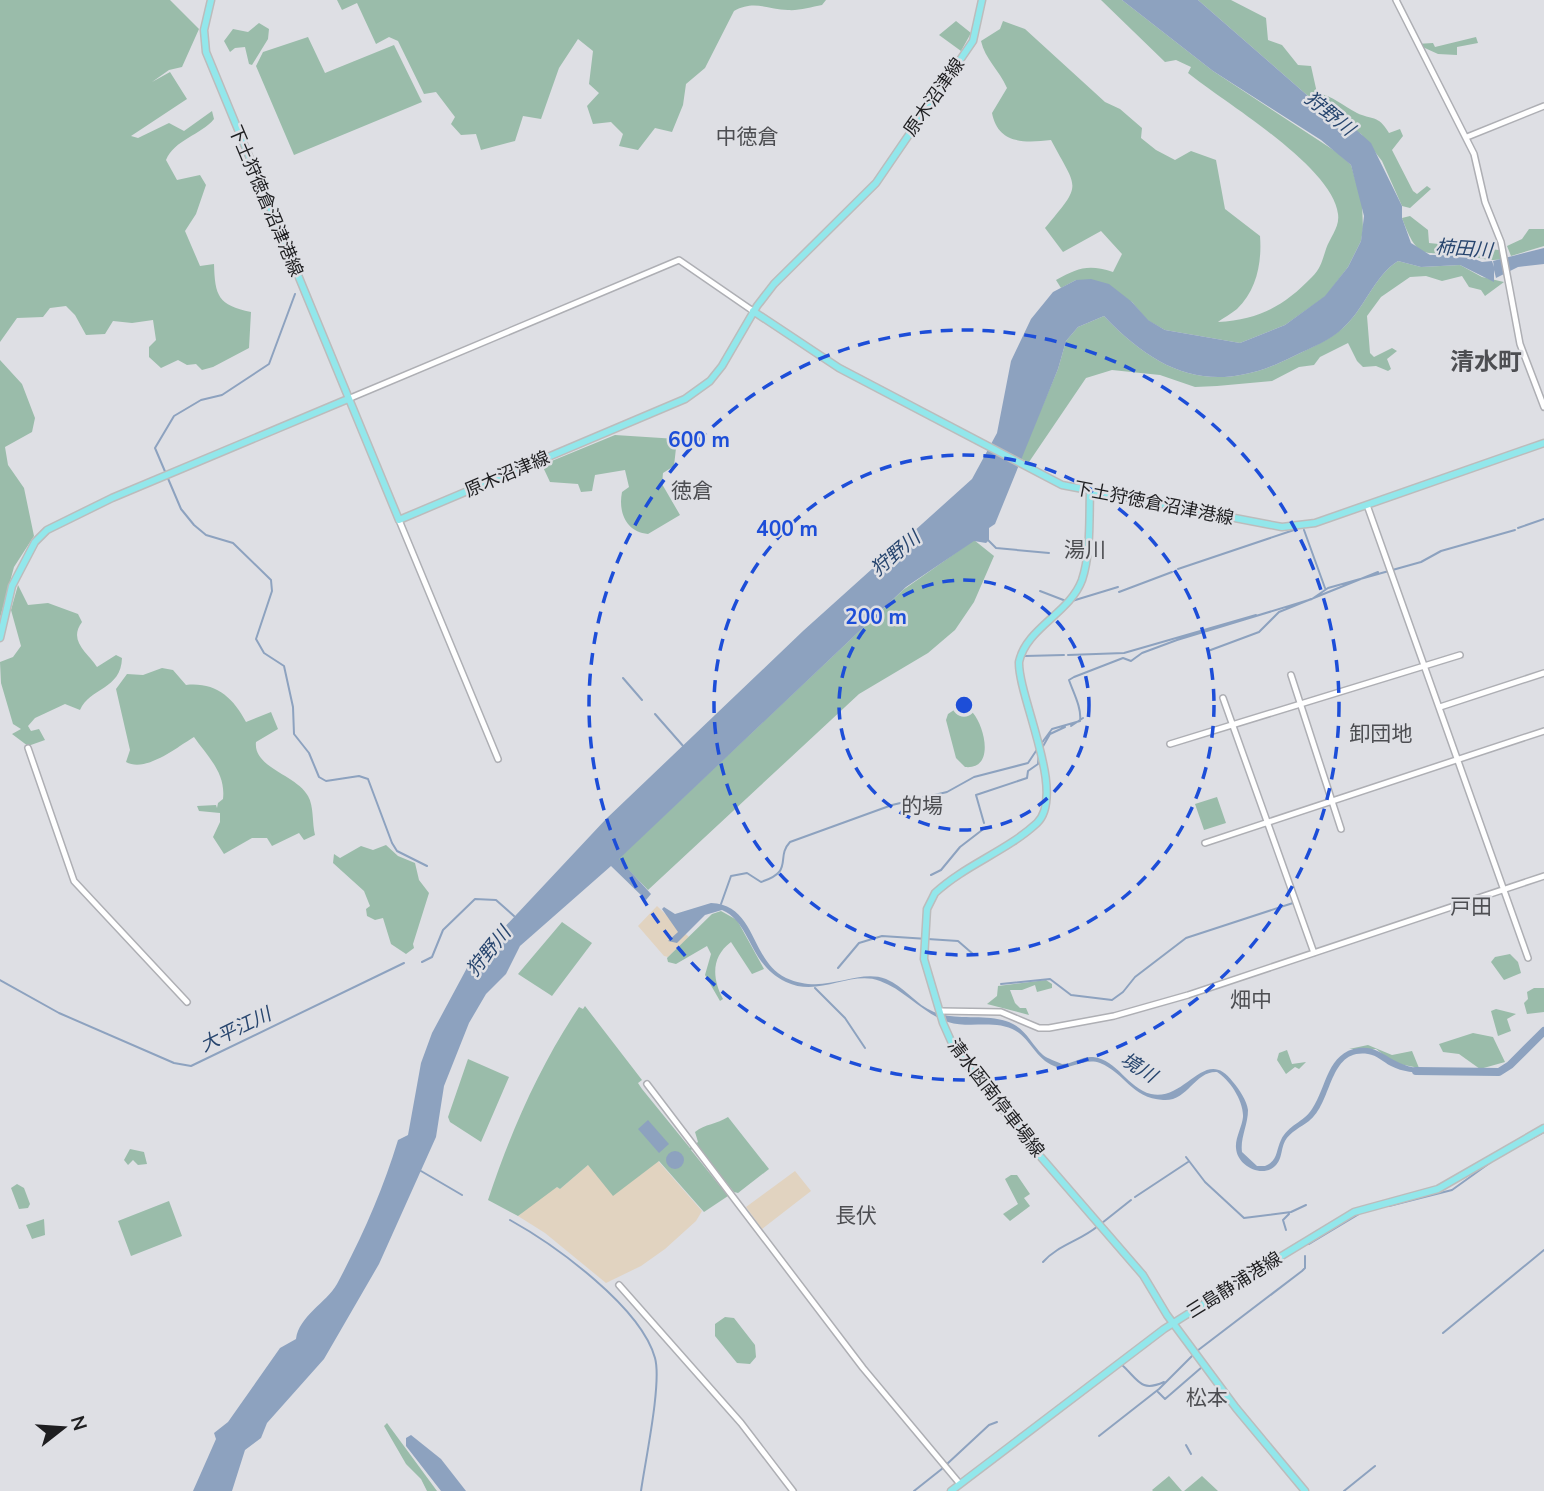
<svg xmlns="http://www.w3.org/2000/svg" width="1544" height="1491" viewBox="0 0 1544 1491" font-family="'Nunito Sans','Noto Sans JP',sans-serif">
<style>
.industrial{fill:#e1d3c0}
.green{fill:#9abcaa}
.water{fill:#8da2bf}
.lines{fill:none;stroke-linecap:round;stroke-linejoin:round}
.stream{stroke:#8da2bf;stroke-width:2}
.river{stroke:#8da2bf;stroke-width:8}
.minor-casing{stroke:#aeafb4;stroke-width:8}
.major-casing{stroke:#bcbcbc;stroke-width:9}
.minor{stroke:#fff;stroke-width:5}
.major{stroke:#92e7eb;stroke-width:6}
.ring{fill:none;stroke:#1d4ed8;stroke-width:3.5;stroke-dasharray:12 9}
.labels{text-anchor:middle;stroke-width:5;stroke-linejoin:round;paint-order:stroke}
.street-label{font-size:18px;fill:#1e1e20;stroke:#dedfe4}
.water-label{font-size:19px;font-style:italic;fill:#27456e;stroke:#dedfe4}
.quarter-label{font-size:21px;fill:#4d4e52;stroke:#dedfe4}
.district-label{font-size:24px;font-weight:bold;fill:#4d4e52;stroke:#dedfe4}
.centre{fill:#1d4ed8;stroke:#dedfe4;stroke-width:3.5}
.ring-label{font-size:21px;text-anchor:middle;font-weight:bold;fill:#1d4ed8;stroke:#dedfe4;stroke-width:5;stroke-linejoin:round;paint-order:stroke}
</style>
<rect width="100%" height="100%" fill="#dedfe4"/>
<path class="industrial" d="M657,906L689,937L668,957L664,956L638,926Z
M630,1129L702,1211L696,1221L665,1249L641,1266L606,1283L545,1233L518,1216L548,1191L557,1187L560,1189Z
M795,1171L811,1191L762,1229L746,1207Z"/>
<path class="green" d="M0,0H170L199,29L182,67L169,70L152,82L170,72L187,99L131,136L138,138L169,123L184,131L212,111L214,119C201,135 174,140 166,160L177,180L200,175L206,185L196,214L185,231L200,266L214,264C215,296 218,305 251,312L249,348L213,367L202,370L196,364L187,365L178,360L161,368L149,357V347L156,340L153,320L132,323L113,321L105,334L86,335L75,315L66,306L50,308L43,317L17,318L0,342Z
M337,0H826L822,5C811,7 798,11 788,10C766,9 754,0 734,11L705,68L686,84L683,105L672,132L655,128L638,150L619,146L623,134L611,122L593,124L587,106L599,93L589,84L593,51L578,39L559,68L541,119L523,116L515,141L481,150L476,134L461,135L451,124L455,117L436,92L424,94L398,41L389,37L376,44L357,3L342,10Z
M1101,0H1122L1213,71L1338,153L1351,165L1362,202L1363,229L1361,241L1348,267L1326,296L1285,325L1240,343L1165,330L1147,320L1132,302L1076,280L1061,288L1056,280C1078,268 1088,264 1113,272L1122,254L1101,231L1063,252L1045,228C1083,182 1078,191 1051,140C1024,143 998,144 992,113L1007,88C999,70 985,59 981,41L1000,29L1003,21L1025,29L1105,102L1120,109L1142,128L1141,138L1156,150L1175,160L1191,151L1216,160L1225,209L1260,236C1262,262 1257,290 1237,309C1231,314 1223,318 1218,322C1259,319 1283,307 1312,277C1321,268 1322,261 1326,249C1330,237 1340,227 1338,214C1332,166 1225,103 1188,73L1191,67L1176,60L1165,62Z
M1198,0H1231L1266,18L1268,40L1282,45L1298,65L1311,66L1317,93C1333,96 1342,105 1357,113C1371,120 1378,114 1389,133L1400,129L1403,136L1392,150L1413,191L1417,194L1427,186L1431,189L1410,208L1402,206L1382,161L1361,134L1316,103Z
M956,21L971,33L961,51L939,35Z
M259,23L269,29L268,39L252,65L249,64L245,47L235,48L230,52L224,41L233,29L248,32Z
M308,37L325,73L394,45L422,102L294,155L256,66L263,52Z
M1476,37L1478,43L1457,47V55L1438,54L1416,44L1433,43L1435,47Z
M1410,216L1428,230L1429,243L1499,250L1502,259C1487,262 1479,257 1464,255C1424,250 1419,264 1402,218Z
M1529,229H1544V246L1511,256L1507,246L1522,239Z
M1398,261L1421,267L1460,265L1482,277L1504,282L1485,296L1481,290L1469,287L1462,276L1442,281L1426,276L1410,277L1381,297L1367,316L1370,353L1374,357L1392,348L1397,351L1387,359L1391,369L1388,371L1376,366L1363,367L1357,361L1348,343L1320,357L1314,365L1299,367L1272,381L1217,386L1195,387L1160,375L1112,370L1086,378L1029,462L1020,459L1058,369L1066,341L1078,327L1104,316C1162,377 1216,396 1294,356C1312,347 1330,340 1344,327C1365,308 1374,276 1398,261Z
M0,360L22,384L35,418L32,432L5,447L8,465L24,488L34,536L14,567L0,618Z
M615,435L677,439L674,466L663,473L662,484L680,515L648,534C626,532 618,512 622,492L629,487L625,470L595,475L592,491L581,492L578,484L550,482L542,465Z
M974,540L994,556L974,602L955,630L928,653L859,694L648,890L618,859L903,590Z
M18,585L28,605L48,603L78,614L82,622C68,641 87,652 97,667L116,655L122,658C121,690 90,687 80,710L65,704L35,718L28,726L31,731L39,729L45,740L28,746L12,734L21,729L13,724L1,683L0,662L13,657L21,646L11,610Z
M162,668L173,670L186,685C215,682 233,697 246,722L271,712L278,729L256,742C253,768 297,775 308,796C314,806 312,823 315,835L304,840L299,833L272,846L267,838H252L224,854L213,837L220,822V813L199,811L197,806L216,805L217,808L218,803L223,799C226,773 208,757 194,737C177,747 146,773 126,762L130,750L116,689L127,674L143,675Z
M957,708C963,708 969,707 973,713C985,727 995,770 965,767L956,758L946,720L948,714Z
M1217,797L1226,823L1204,830L1195,804Z
M386,845L398,856L415,863L419,880L429,893L413,944L414,948L406,954L391,944L383,918L375,920L367,916L366,909L370,906L364,891L333,863L334,854L340,858L361,846L373,850Z
M721,911L737,920L764,969L752,974L731,942C711,957 712,978 723,999L720,1001L705,975L711,954L707,946L676,964L668,962L667,958L712,914Z
M562,922L592,943L552,996L518,974Z
M1510,954L1518,962L1521,973L1504,980L1491,962L1495,957Z
M1046,980L1052,984V988L1037,992L1035,985L1022,990H1010L1015,1003L1020,1008H1026L1029,1015L987,1004L997,996L998,986Z
M1534,988H1544V1012L1527,1014L1524,1003L1528,999L1527,992Z
M585,1006L642,1080L638,1083L642,1089L690,1148L698,1142L695,1132C705,1124 717,1124 728,1117L769,1169L738,1193L734,1192L696,1145L691,1150L728,1196L704,1212L659,1161L613,1196L588,1165L560,1189L557,1187L518,1216L488,1200C511,1131 539,1067 579,1007L583,1009Z
M1496,1009L1516,1014L1507,1019L1511,1031L1498,1036L1491,1011Z
M1473,1033L1493,1037L1505,1062L1480,1069L1459,1054L1443,1052L1439,1044Z
M1368,1045L1392,1055L1412,1051L1419,1068L1394,1063L1376,1049H1349Z
M1287,1050L1292,1064L1306,1062L1299,1069L1295,1067L1286,1074L1277,1060L1279,1053Z
M468,1059L509,1077L481,1142L450,1122L448,1117Z
M130,1149L144,1152L147,1164L138,1165L133,1160L128,1165L124,1160Z
M1011,1175H1017L1030,1194L1024,1198L1030,1206L1010,1221L1003,1214L1018,1204L1005,1179Z
M17,1184L24,1188L30,1204L28,1208L19,1209L11,1188Z
M169,1201L182,1236L131,1256L118,1221Z
M44,1219L45,1235L32,1239L26,1225Z
M725,1317L734,1318L755,1345L756,1357L750,1364L737,1363L715,1336V1324Z
M387,1423L437,1491H427L421,1479L406,1464L384,1426Z
M1169,1476L1182,1491H1153L1152,1490Z
M1202,1476L1218,1491H1184Z"/>
<path class="water" d="M1122,0H1198L1316,103L1352,126L1371,143L1402,206V218L1411,243L1430,255H1465L1482,262L1492,261L1494,267L1493,261L1544,248V264L1518,267L1496,278L1494,270V282L1460,265L1421,267L1398,261C1374,276 1365,308 1344,327C1330,341 1312,347 1294,356C1216,396 1162,377 1104,316L1078,327L1066,341L1058,369L995,524L989,528V540L986,543L974,541L906,587L619,859L651,894L646,900L611,866L520,946L506,974L486,994L469,1023L444,1086L436,1137L379,1264L324,1359L267,1423L261,1438L245,1450L232,1491H193L216,1439L214,1433L228,1422L280,1348L296,1339C299,1316 326,1303 337,1284C362,1237 383,1190 398,1140L408,1135L421,1063L432,1033L468,966L606,819L803,631L972,479L997,433L1011,361L1031,319L1053,292L1076,280L1091,279L1109,284L1132,302L1148,320L1165,330L1240,343L1285,325L1325,296L1348,267L1361,241L1364,216L1351,165L1321,140L1213,71Z
M711,903C757,905 750,961 786,978C826,996 856,968 886,979C904,986 916,1005 934,1012C959,1022 990,1012 1013,1024C1027,1031 1032,1045 1043,1055C1048,1059 1056,1061 1062,1064C1073,1064 1082,1056 1093,1057C1118,1060 1127,1088 1151,1094C1186,1102 1205,1044 1233,1082C1239,1089 1247,1101 1248,1110C1248,1125 1240,1138 1242,1152L1257,1166H1265C1278,1161 1276,1150 1281,1140C1288,1125 1304,1122 1312,1109C1327,1087 1327,1052 1359,1048C1384,1045 1392,1069 1425,1068L1428,1073C1415,1073 1403,1072 1391,1066C1383,1062 1377,1055 1368,1054C1328,1048 1333,1103 1309,1121C1301,1127 1290,1132 1285,1141C1280,1151 1283,1162 1271,1169C1257,1176 1237,1164 1236,1148C1235,1138 1242,1127 1243,1117C1244,1101 1229,1079 1217,1072C1194,1071 1188,1102 1163,1100C1131,1098 1125,1073 1100,1063C1083,1057 1070,1072 1054,1066C1036,1059 1031,1040 1016,1031C995,1019 970,1029 948,1022C922,1013 905,990 880,981C850,970 819,998 786,982C748,964 752,923 722,910L705,915L677,943L668,941L678,932L662,909L664,907L675,914Z
M648,1120L669,1144L659,1153L638,1129Z
M666 1160a9 9 0 1 1 18 0a9 9 0 1 1-18 0Z
M411,1435L441,1459L466,1491H441L406,1446V1438Z"/>
<g class="lines">
<path class="stream" d="M295,294L269,364L222,395L201,400L174,416L155,448L181,509L194,525L206,535L233,543L271,580L272,591L256,639L264,653L284,666L293,707L294,734L309,753L319,777L326,781L359,776L368,779L392,843L397,851L427,866
M1518,528L1544,519
M1304,530L1325,588
M988,540L996,548L1049,553
M1178,569L1294,530
M1040,591L1066,601
M1119,592L1172,572
M1072,601L1118,587
M1208,651L1259,632L1279,612L1378,572
M1068,655L1124,653L1256,615
M1025,656L1064,655
M623,678L642,700
M655,714L684,747
M1071,726L1083,718
M1041,744L1052,729L1080,721C1082,708 1073,692 1069,680L1074,677L1123,658L1131,661L1142,653L1177,640L1312,599L1328,588L1421,562L1441,551L1515,530
M1042,748L1050,734L1065,727
M984,823L976,795L1027,778L1028,771L1038,764L1039,752
M931,875L941,870L960,847L986,827
M721,904L731,876L747,873L761,882C795,871 775,858 790,842L892,805L947,792L974,777L1028,763L1038,748
M422,962L432,957L443,930L475,899L496,900L514,916
M838,968L859,943L882,936L958,941L973,954
M0,980L59,1013L174,1063L191,1066L404,963
M1001,984L1050,979L1071,995L1112,1000L1123,992L1135,977L1186,938L1293,903
M815,988L845,1018L865,1048
M1529,1140L1544,1132
M1186,1157L1205,1182L1244,1218L1291,1212L1306,1205
M421,1171L462,1195
M1135,1197L1188,1162
M1389,1206L1452,1190L1491,1162
M510,1220C555,1245 641,1307 655,1358C662,1383 645,1462 641,1491
M1102,1223L1131,1200
M1286,1230L1283,1220L1289,1214
M1309,1244L1359,1214
M1043,1262C1058,1245 1080,1241 1098,1226
M1443,1333L1544,1250
M1197,1351L1302,1271L1305,1268V1256
M1121,1364C1138,1379 1140,1393 1164,1382
M1158,1392L1165,1399L1202,1367
M1099,1436L1159,1389L1193,1355
M1186,1445L1191,1454
M947,1464L989,1425L997,1422
M914,1491L943,1468
M1344,1491L1375,1466"/>
<path class="river" d="M1416,1071L1499,1072L1510,1065L1544,1031"/>
<g class="minor-casing">
<path id="minor" d="M1396,0L1474,154L1485,202L1501,242L1520,344L1544,407
M1467,137L1544,106
M348,399L679,260L753,311
M1367,505L1528,958
M399,520L498,759
M1291,675L1341,829
M1223,698L1314,953
M1440,707L1544,673
M1170,744L1460,655
M28,748L74,881L187,1002
M1205,843L1544,731
M940,1011L1001,1012L1039,1028H1049L1114,1016L1188,995L1544,876
M647,1084L863,1368L960,1484
M619,1285L741,1423L793,1491"/>
</g>
<g class="major-casing">
<path id="major" d="M211,0L204,30L206,52L399,520L685,399L710,381L722,366L757,306L774,284L876,183L973,41L982,0
M753,311L839,368L1062,485L1282,527L1315,523L1544,443
M1090,491C1089,519 1091,553 1082,580C1070,613 1026,628 1019,662C1018,697 1067,794 1037,823C1007,851 965,865 935,893L927,909L924,959L943,1023L955,1050L1040,1156L1143,1275L1167,1315L1236,1408L1305,1491
M0,638L12,586L35,542L47,530L112,498L348,399
M951,1491L1164,1329L1232,1286L1354,1212L1438,1189L1544,1128"/>
</g>
<use href="#minor" class="minor"/>
<use href="#major" class="major"/>
</g>
<g class="ring">
<circle cx="964" cy="705" r="125"/>
<circle cx="964" cy="705" r="250"/>
<circle cx="964" cy="705" r="375"/>
</g>
<g class="labels">
<g class="street-label">
<text transform="translate(934 97) rotate(-55)" y="6">原木沼津線</text>
<text transform="translate(266 201) rotate(67)" y="6">下土狩徳倉沼津港線</text>
<text transform="translate(507 474) rotate(-23)" y="6">原木沼津線</text>
<text transform="translate(1154 503) rotate(11)" y="6">下土狩徳倉沼津港線</text>
<text transform="translate(996 1098) rotate(52)" y="6">清水函南停車場線</text>
<text transform="translate(1234 1285) rotate(-32)" y="6">三島静浦港線</text>
</g>
<g class="water-label">
<text transform="translate(1330 113) rotate(39)" y="7">狩野川</text>
<text transform="translate(1464 248) rotate(4)" y="7">柿田川</text>
<text transform="translate(895 553) rotate(-40)" y="7">狩野川</text>
<text transform="translate(488 951) rotate(-51)" y="7">狩野川</text>
<text transform="translate(235 1029) rotate(-26)" y="7">大平江川</text>
<text transform="translate(1139 1067) rotate(32)" y="7">境川</text>
</g>
<g class="quarter-label">
<text x="747" y="144">中徳倉</text>
<text x="692" y="498">徳倉</text>
<text x="1085" y="557">湯川</text>
<text x="1381" y="741">卸団地</text>
<text x="922" y="813">的場</text>
<text x="1471" y="914">戸田</text>
<text x="1251" y="1007">畑中</text>
<text x="856" y="1223">長伏</text>
<text x="1207" y="1405">松本</text>
</g>
<g class="district-label">
<text x="1486" y="370">清水町</text>
</g>
</g>
<circle cx="964" cy="705" r="10" class="centre"/>
<g class="ring-label">
<text x="699" y="447">600 m</text>
<text x="787" y="536">400 m</text>
<text x="876" y="624">200 m</text>
</g>
<g transform="translate(63 1428) rotate(73)" stroke="#dedfe4" stroke-width="5" paint-order="stroke">
<path d="M0-5L12 26L0 18L-12 26Z" fill="#1e1e20"/>
<text y="-10" font-size="19" font-weight="bold" text-anchor="middle" fill="#1e1e20">N</text>
</g>
</svg>
